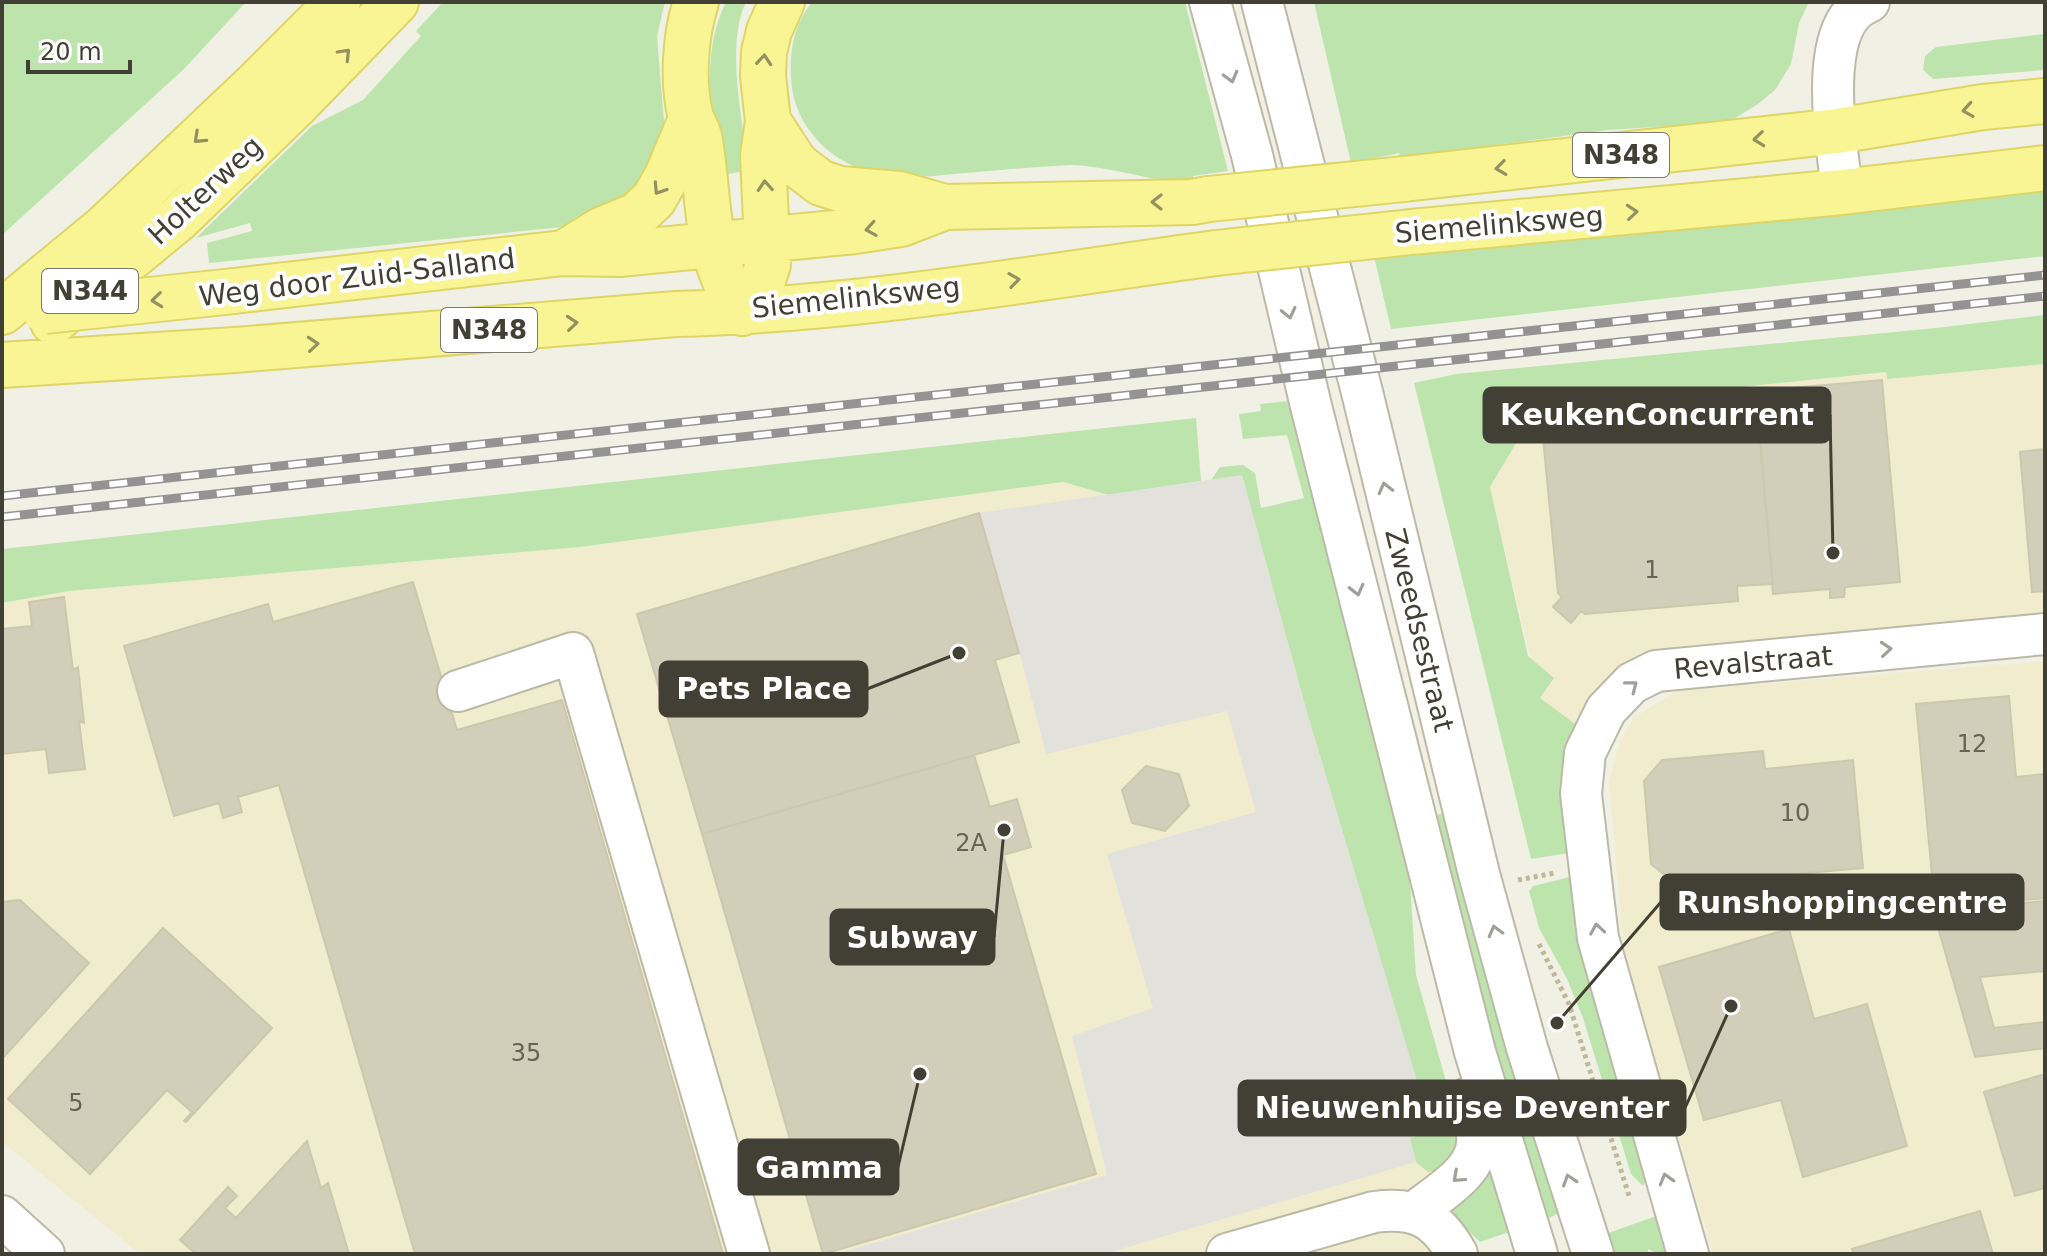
<svg xmlns="http://www.w3.org/2000/svg" width="2047" height="1256" viewBox="0 0 2047 1256" font-family="'DejaVu Sans',sans-serif">
<style>
.commercial{fill:#f2eccf}
.green{fill:#bee4ae}
.parking{fill:#e2e1dc}
.building{fill:#d2ceba;stroke:#ccc8ad;stroke-width:2}
.lines{fill:none;stroke-linecap:round;stroke-linejoin:round}
.minor-casing{stroke:#bcbaa7;stroke-width:44}
.major-casing{stroke:#ddd666;stroke-width:48}
.path{stroke:#bdb999;stroke-width:5;stroke-dasharray:4 4;stroke-linecap:butt}
.minor{stroke:#fff;stroke-width:40}
.major{stroke:#f9f595;stroke-width:44}
.rail-casing{stroke:#939393;stroke-width:9}
.rail{stroke:#fff;stroke-width:6;stroke-dasharray:18;stroke-linecap:butt}
.major-bridge-casing{stroke:#ddd666;stroke-width:48;stroke-linecap:butt}
.major-bridge{stroke:#f9f595;stroke-width:44}
.oneway{stroke:#949160}
.oneway2{stroke:#a0a09a}
.labels{text-anchor:middle;stroke-width:8;stroke-linejoin:round;paint-order:stroke}
.number-label{font-size:24px;fill:#666456}
.shield{fill:#fff;stroke:#7b7971;stroke-width:2}
.shield-label{font-size:26px;font-weight:bold;fill:#424034}
.street-label{font-size:28px;fill:#424034;stroke:#fff}
.leader{fill:none;stroke:#424034;stroke-width:3}
.callout-dot{fill:#424034;stroke:#fff;stroke-width:3}
.callout{fill:#424034;stroke:#424034;stroke-width:3}
.callout-label{font-size:30px;text-anchor:middle;font-weight:bold;fill:#fff}
</style>
<rect width="100%" height="100%" fill="#f1f0e4"/>
<path class="commercial" d="M2045,364V620L1666,657L1582,729L1540,698L1490,487L1537,408L1886,372L1887,378Z
M1242,475L1440,1170L1451,1254H140L2,1142V603L69,591L580,547L1063,482L1109,495Z
M2045,661V1254H1713L1624,951L1609,782L1620,741L1633,718L1677,691Z"/>
<path class="green" d="M2,2H246L184,69L2,235Z
M443,2H665L657,36L664,121L661,145L646,185L580,223L563,227L209,263L207,243L252,231L250,223L196,238L312,126L363,100L421,36L416,31Z
M726,2H746C725,45 743,123 749,170L719,176C713,119 699,55 726,2Z
M812,2H1185L1228,171L1193,176V183L1177,184C1148,178 1098,165 1070,165C1031,167 993,171 954,174C933,176 909,179 888,176C841,170 799,136 792,88C788,57 792,27 812,2Z
M1314,2H1809L1799,23L1791,64L1775,90L1758,104L1729,122L1609,130L1397,158L1400,153L1351,163Z
M2045,34V70L1933,79L1923,70L1925,56L1936,47Z
M2045,187V256L1391,329L1374,256Z
M2045,315V364L1887,379L1886,372L1537,408L1490,487L1528,656L1554,678L1540,698L1582,729L1575,852L1531,859L1414,383L1456,374L1936,328Z
M1288,401L1410,882L1416,975L1462,1138L1461,1158L1440,1170L1428,1172L1416,1162L1409,1138L1431,1130L1306,709L1242,476L1211,480L1220,467L1243,465L1255,473L1261,508L1304,498L1287,435L1243,439L1239,414L1261,411L1260,404Z
M1196,418L1201,481L1109,495L1063,482L580,547L69,591L2,603V549Z
M1447,812L1497,999L1559,1213L1541,1222L1429,817Z
M1570,877L1577,882L1649,1175L1643,1186L1631,1174L1583,1018L1567,979L1539,928L1529,891L1533,886Z
M1489,1162L1509,1232L1480,1242L1454,1217L1452,1207Z
M1659,1215L1672,1254H1658L1648,1249V1254H1606L1600,1236Z"/>
<path class="parking" d="M1242,475L1306,709L1432,1131L1410,1138L1416,1162L1104,1254H836L1107,1175L1072,1036L1153,1008L1107,854L1256,812L1227,711L1046,754L1011,619L979,513Z"/>
<path class="building" d="M1882,380L1900,582L1845,587L1844,597L1830,598V589L1773,594L1756,391Z
M1756,393L1773,584L1737,586L1738,601L1585,614L1581,611L1571,623L1553,607L1562,597L1558,593L1543,438L1550,430L1545,427L1556,415L1560,418L1567,410Z
M2045,449V591L2032,592L2020,452Z
M979,513L1019,653L995,660L1019,742L702,834L637,614Z
M413,582L457,730L562,700L723,1254H415L279,785L238,797L242,812L223,818L219,803L174,816L124,646L268,604L273,622Z
M64,597L73,670L78,667L84,723L79,721L85,769L49,773L46,749L2,754V629L32,626L29,602Z
M2009,696L2016,777L2045,774V898L1935,908L1916,704Z
M1763,751L1765,769L1853,760L1863,868L1715,881L1714,877L1672,881L1651,864L1644,781L1662,760Z
M974,755L990,807L1017,799L1031,847L1003,855L1096,1174L823,1254L702,834Z
M1146,766L1179,774L1189,806L1165,831L1132,823L1122,790Z
M20,900L89,963L2,1059V902Z
M2045,901V971L1980,977L1994,1028L2045,1022V1048L1975,1057L1933,910Z
M163,928L272,1028L186,1122L184,1121L192,1112L167,1090L90,1174L8,1099Z
M1789,929L1814,1019L1867,1004L1907,1146L1803,1177L1781,1100L1704,1120L1659,967Z
M2045,1074V1188L2015,1196L1984,1092Z
M307,1141L321,1188L328,1183L349,1254H196L180,1240L228,1187L237,1196L225,1208L236,1218Z
M1980,1211L1993,1254H1854L1852,1249Z"/>
<g class="lines">
<g class="minor-casing">
<path id="minor" d="M1210,2L1252,155L1311,406L1475,1052L1537,1254
M1262,2L1363,396L1479,874L1527,1048L1593,1254
M1842,192C1838,147 1813,23 1869,2
M458,691L573,653L749,1254
M1415,1212C1438,1193 1481,1171 1477,1136C1476,1123 1470,1111 1468,1098
M2,1216L44,1254
M1227,1254L1374,1212C1415,1207 1436,1216 1457,1254
M1688,1254L1598,938L1581,794L1585,753L1606,710L1632,683L1656,671L2045,634"/>
</g>
<g class="major-casing">
<path id="major" d="M696,2C685,36 682,83 691,118C694,126 699,132 700,141C711,208 703,252 742,313
M768,121L796,164L821,183L840,189L899,194L945,207
M1404,179L1837,131L1983,107L2045,101
M1411,232L1842,192L2045,168
M569,250L601,230L637,215L654,199L667,176L691,119
M234,291L563,253L619,254L855,231L901,224L945,207L1192,202L1209,199
M2,312L104,228L255,85L338,2
M742,313L760,290L768,264L763,156L768,121L763,76L764,52L769,31L782,2
M53,322L178,219L295,106L396,2
M2,365L235,350L676,314C855,310 1039,277 1216,253"/>
</g>
<path class="path" d="M1518,880L1555,873
M1539,944L1569,1004L1630,1199"/>
<use href="#minor" class="minor"/>
<use href="#major" class="major"/>
<g class="rail-casing">
<path id="rail" d="M2,496L2045,275
M2,517L2045,296"/>
</g>
<use href="#rail" class="rail"/>
<g class="major-bridge-casing">
<path id="major-bridge" d="M1209,199L1404,179
M1216,253L1411,232
M45,311L234,291"/>
</g>
<use href="#major-bridge" class="major-bridge"/>
</g>
<defs><path id="oneway-chevron" d="M-2-3.5L2.5 0L-2 3.5" fill="none" stroke-width="1.6" stroke-linecap="round" stroke-linejoin="round" transform="scale(2)"/></defs>
<g class="oneway">
<use href="#oneway-chevron" transform="translate(345 54) rotate(-46)"/>
<use href="#oneway-chevron" transform="translate(764 60) rotate(-85)"/>
<use href="#oneway-chevron" transform="translate(1968 110) rotate(171)"/>
<use href="#oneway-chevron" transform="translate(199 138) rotate(137)"/>
<use href="#oneway-chevron" transform="translate(1759 139) rotate(174)"/>
<use href="#oneway-chevron" transform="translate(1501 168) rotate(173)"/>
<use href="#oneway-chevron" transform="translate(765 186) rotate(-94)"/>
<use href="#oneway-chevron" transform="translate(659 189) rotate(123)"/>
<use href="#oneway-chevron" transform="translate(1157 202) rotate(180)"/>
<use href="#oneway-chevron" transform="translate(1632 212) rotate(-5)"/>
<use href="#oneway-chevron" transform="translate(871 229) rotate(171)"/>
<use href="#oneway-chevron" transform="translate(1014 280) rotate(-8)"/>
<use href="#oneway-chevron" transform="translate(157 300) rotate(174)"/>
<use href="#oneway-chevron" transform="translate(572 323) rotate(-5)"/>
<use href="#oneway-chevron" transform="translate(313 344) rotate(-5)"/>
</g>
<g class="oneway2">
<use href="#oneway-chevron" transform="translate(1231 77) rotate(75)"/>
<use href="#oneway-chevron" transform="translate(1289 313) rotate(77)"/>
<use href="#oneway-chevron" transform="translate(1385 488) rotate(-104)"/>
<use href="#oneway-chevron" transform="translate(1357 590) rotate(76)"/>
<use href="#oneway-chevron" transform="translate(1886 649) rotate(-5)"/>
<use href="#oneway-chevron" transform="translate(1632 686) rotate(-38)"/>
<use href="#oneway-chevron" transform="translate(1597 929) rotate(-99)"/>
<use href="#oneway-chevron" transform="translate(1495 931) rotate(-105)"/>
<use href="#oneway-chevron" transform="translate(1458 1177) rotate(138)"/>
<use href="#oneway-chevron" transform="translate(1666 1179) rotate(-106)"/>
<use href="#oneway-chevron" transform="translate(1569 1180) rotate(-108)"/>
</g>
<g class="labels">
<g class="number-label">
<text x="1652" y="578">1</text>
<text x="1972" y="752">12</text>
<text x="1795" y="821">10</text>
<text x="971" y="851">2A</text>
<text x="526" y="1061">35</text>
<text x="76" y="1111">5</text>
</g>
<g class="shield">
<rect x="1573" y="133" width="96" height="44" rx="6"/>
<rect x="42" y="269" width="96" height="44" rx="6"/>
<rect x="441" y="308" width="96" height="44" rx="6"/>
</g>
<g class="shield-label">
<text x="1621" y="164">N348</text>
<text x="90" y="300">N344</text>
<text x="489" y="339">N348</text>
</g>
<g class="street-label">
<text transform="translate(205 190) rotate(-43)" y="10">Holterweg</text>
<text transform="translate(1499 224) rotate(-5)" y="10">Siemelinksweg</text>
<text transform="translate(357 277) rotate(-7)" y="10">Weg door Zuid-Salland</text>
<text transform="translate(856 297) rotate(-6)" y="10">Siemelinksweg</text>
<text transform="translate(1420 630) rotate(76)" y="10">Zweedsestraat</text>
<text transform="translate(1753 662) rotate(-5)" y="10">Revalstraat</text>
</g>
</g>
<path class="leader" d="M1833 553L1830 415M959 653L867 689M1557 1023L1661 902M1004 830L994 937M1731 1006L1685 1108M920 1074L898 1167"/>
<g class="callout-dot">
<circle cx="1833" cy="553" r="8"/>
<circle cx="959" cy="653" r="8"/>
<circle cx="1557" cy="1023" r="8"/>
<circle cx="1004" cy="830" r="8"/>
<circle cx="1731" cy="1006" r="8"/>
<circle cx="920" cy="1074" r="8"/>
</g>
<g class="callout">
<rect x="1484" y="388" width="346" height="54" rx="8"/>
<rect x="660" y="662" width="207" height="54" rx="8"/>
<rect x="1661" y="875" width="362" height="54" rx="8"/>
<rect x="831" y="910" width="163" height="54" rx="8"/>
<rect x="1239" y="1081" width="446" height="54" rx="8"/>
<rect x="739" y="1140" width="159" height="54" rx="8"/>
</g>
<g class="callout-label">
<text x="1657" y="425">KeukenConcurrent</text>
<text x="764" y="699">Pets Place</text>
<text x="1842" y="913">Runshoppingcentre</text>
<text x="912" y="948">Subway</text>
<text x="1462" y="1118">Nieuwenhuijse Deventer</text>
<text x="819" y="1178">Gamma</text>
</g>
<rect width="2047" height="1256" fill="none" stroke="#424034" stroke-width="8"/>
<path d="M28 60v12h102v-12" fill="none" stroke="#424034" stroke-width="4"/>
<text x="40" y="60" font-size="24" fill="#424034" stroke="#ffffff" stroke-width="6" paint-order="stroke">20 m</text>
</svg>
